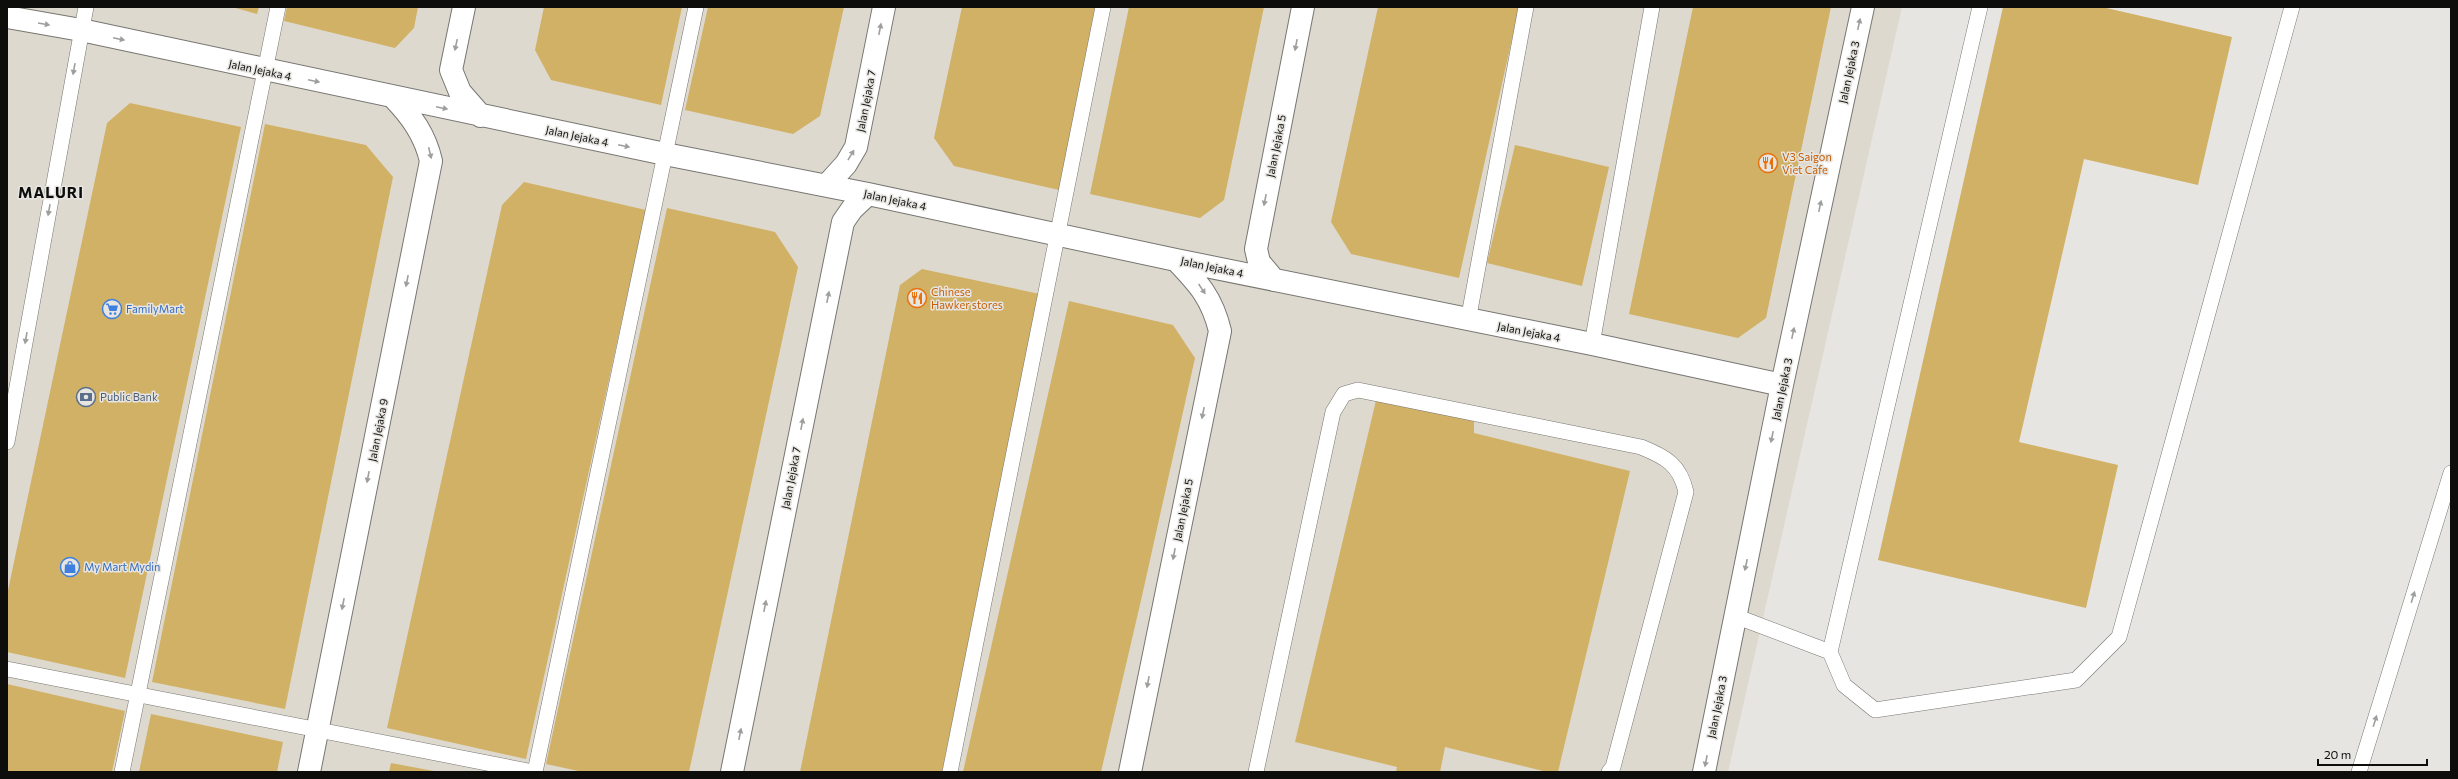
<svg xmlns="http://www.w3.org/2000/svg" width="2458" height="779" viewBox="0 0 2458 779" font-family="Commissioner,sans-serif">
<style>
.built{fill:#ded9ce}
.building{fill:#d1b165}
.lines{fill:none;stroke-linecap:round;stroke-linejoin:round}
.lane-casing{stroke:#777672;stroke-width:16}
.street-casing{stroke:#777672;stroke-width:24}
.lane{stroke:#fff;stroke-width:15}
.street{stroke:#fff;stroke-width:22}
.oneway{fill:#9e9e9d}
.labels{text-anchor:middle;stroke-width:3;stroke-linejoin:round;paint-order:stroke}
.street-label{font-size:11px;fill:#0d0d0b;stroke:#e7e5e1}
.food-label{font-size:11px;fill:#c56008;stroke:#e7e5e1;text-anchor:start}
.shop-label{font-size:11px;fill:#366cbe;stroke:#e7e5e1;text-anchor:start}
.service-label{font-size:11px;fill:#4e5e75;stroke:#e7e5e1;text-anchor:start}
.district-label{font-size:15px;font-weight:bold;letter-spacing:1px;fill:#0d0d0b;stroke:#e7e5e1}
</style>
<rect width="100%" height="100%" fill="#e7e5e1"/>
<path class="built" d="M7,7H1902L1728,772H7Z"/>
<path class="building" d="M232,7H259L257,14Z
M287,7H418L414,28L395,48L284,21Z
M544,7H682L661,105L551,80L535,50Z
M708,7H844L820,116L793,134L685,110Z
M962,7H1098L1059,190L954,166L934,138Z
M1129,7H1264L1224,200L1200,218L1090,194Z
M1378,7H1519L1459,278L1351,254L1331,222Z
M1693,7H1831L1766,318L1738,338L1629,314Z
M2003,7H2102L2232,37L2198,185L2084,159L2019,442L2118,465L2086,608L1878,560Z
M130,103L241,127L125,678L7,652V595L107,123Z
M265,124L366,145L393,177L285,709L152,682Z
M1515,145L1609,167L1582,286L1487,263Z
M524,182L646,210L526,759L387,728L502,205Z
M667,208L775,232L798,267L689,772H583L546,764Z
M922,269L1040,294L942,772H800L900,285Z
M1069,301L1173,325L1195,358L1142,596L1101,772H963Z
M1378,392L1474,415V433L1630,471L1558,772H1547L1445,747L1440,772H1396L1397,767L1295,742Z
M7,684L125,711L112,772H7Z
M151,714L283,742L277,772H139Z
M391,763L434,771V772H389Z"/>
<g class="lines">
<g class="lane-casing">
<path id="lane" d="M1980,7L1830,652L1844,685L1875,710L2076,680L2119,637L2292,7
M1468,321L1526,7
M1592,344L1652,7
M7,442L86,7
M1735,616L1830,652
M7,669L533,772
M122,772L278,7
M535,772L696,7
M950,772L1103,7
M1256,772L1333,412L1344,394L1358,390L1641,447C1666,457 1680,465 1686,492L1613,767L1609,772
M2359,772L2451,473"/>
</g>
<g class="street-casing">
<path id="street" d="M464,7L451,70L460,92L481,116
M7,17L81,30L665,154L868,194L1176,260L1592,344L1782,385
M827,185L846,164L856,147L884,7
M1274,280L1259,262L1256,249L1303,7
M309,772L431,161C425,135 412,117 394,98
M732,772L843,222L852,209L868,194
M1130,772L1220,331C1212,298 1199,284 1176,260
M1704,772L1782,385L1863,7"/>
</g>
<use href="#lane" class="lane"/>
<use href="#street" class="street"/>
</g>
<defs><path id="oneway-solid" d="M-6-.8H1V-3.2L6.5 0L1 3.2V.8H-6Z"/></defs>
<g class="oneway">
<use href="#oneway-solid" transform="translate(44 24) rotate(10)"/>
<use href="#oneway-solid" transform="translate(1859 24) rotate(-78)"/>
<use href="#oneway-solid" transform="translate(880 29) rotate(-79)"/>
<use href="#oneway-solid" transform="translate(119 39) rotate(12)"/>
<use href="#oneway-solid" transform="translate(456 45) rotate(102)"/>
<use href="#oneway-solid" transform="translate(1296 45) rotate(101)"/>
<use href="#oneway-solid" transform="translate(74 69) rotate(100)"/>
<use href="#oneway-solid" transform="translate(314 81) rotate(12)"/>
<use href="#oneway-solid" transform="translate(442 108) rotate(12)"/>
<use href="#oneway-solid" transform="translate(624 146) rotate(12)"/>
<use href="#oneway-solid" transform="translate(430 153) rotate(77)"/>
<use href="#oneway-solid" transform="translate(851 155) rotate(-59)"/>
<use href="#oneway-solid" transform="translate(1265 200) rotate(101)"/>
<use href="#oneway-solid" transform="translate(1820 206) rotate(-78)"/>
<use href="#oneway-solid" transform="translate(49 210) rotate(100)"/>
<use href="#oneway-solid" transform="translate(407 281) rotate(101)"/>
<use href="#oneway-solid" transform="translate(1202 289) rotate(56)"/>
<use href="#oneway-solid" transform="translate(828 297) rotate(-79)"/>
<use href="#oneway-solid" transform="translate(1793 333) rotate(-78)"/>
<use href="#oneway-solid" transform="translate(26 338) rotate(100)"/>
<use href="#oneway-solid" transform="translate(1203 413) rotate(101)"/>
<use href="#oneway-solid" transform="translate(802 424) rotate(-79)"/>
<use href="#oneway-solid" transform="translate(1772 437) rotate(102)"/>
<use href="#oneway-solid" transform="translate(368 477) rotate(101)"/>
<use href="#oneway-solid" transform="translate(1174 554) rotate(101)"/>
<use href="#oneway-solid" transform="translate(1746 565) rotate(102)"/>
<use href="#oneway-solid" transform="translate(2413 597) rotate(-73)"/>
<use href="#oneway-solid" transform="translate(343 604) rotate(101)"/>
<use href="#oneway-solid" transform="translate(765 606) rotate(-79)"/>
<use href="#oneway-solid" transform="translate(1148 682) rotate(101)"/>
<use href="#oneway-solid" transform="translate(2375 721) rotate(-73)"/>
<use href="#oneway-solid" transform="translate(740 734) rotate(-79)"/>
<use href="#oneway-solid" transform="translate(1706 761) rotate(101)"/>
</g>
<defs>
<g id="restaurant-ring" transform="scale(1)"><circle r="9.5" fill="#e7e5e1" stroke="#e8710a" stroke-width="1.5"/><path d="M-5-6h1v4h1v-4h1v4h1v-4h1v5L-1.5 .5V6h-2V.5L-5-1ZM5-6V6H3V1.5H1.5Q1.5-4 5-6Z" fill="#e8710a"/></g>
<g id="supermarket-ring" transform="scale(1)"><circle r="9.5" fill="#e7e5e1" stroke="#3f7fe0" stroke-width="1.5"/><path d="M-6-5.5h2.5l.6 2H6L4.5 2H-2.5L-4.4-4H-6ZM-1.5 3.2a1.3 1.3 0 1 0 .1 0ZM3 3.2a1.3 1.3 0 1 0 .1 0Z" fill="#3f7fe0"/></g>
<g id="bank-ring" transform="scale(1)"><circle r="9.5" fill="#e7e5e1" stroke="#5c6f8a" stroke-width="1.5"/><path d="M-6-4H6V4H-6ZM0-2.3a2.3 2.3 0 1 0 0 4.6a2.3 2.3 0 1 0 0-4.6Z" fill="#5c6f8a"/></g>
<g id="shop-ring" transform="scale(1)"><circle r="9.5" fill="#e7e5e1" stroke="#3f7fe0" stroke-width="1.5"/><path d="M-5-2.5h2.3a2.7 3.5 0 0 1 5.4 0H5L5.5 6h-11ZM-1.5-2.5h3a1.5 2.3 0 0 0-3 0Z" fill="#3f7fe0"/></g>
</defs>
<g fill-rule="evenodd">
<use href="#restaurant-ring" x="1768" y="163"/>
<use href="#restaurant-ring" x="917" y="298"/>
<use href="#supermarket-ring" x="112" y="309"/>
<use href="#bank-ring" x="86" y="397"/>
<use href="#shop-ring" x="70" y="567"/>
</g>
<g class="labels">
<g class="street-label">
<text transform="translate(260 70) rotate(12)" y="4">Jalan Jejaka 4</text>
<text transform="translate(1849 72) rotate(-78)" y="4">Jalan Jejaka 3</text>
<text transform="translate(866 101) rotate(-79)" y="4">Jalan Jejaka 7</text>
<text transform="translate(577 136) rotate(12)" y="4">Jalan Jejaka 4</text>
<text transform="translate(1276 146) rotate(-79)" y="4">Jalan Jejaka 5</text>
<text transform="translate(895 200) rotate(12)" y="4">Jalan Jejaka 4</text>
<text transform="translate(1212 267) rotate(12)" y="4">Jalan Jejaka 4</text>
<text transform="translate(1529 332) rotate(11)" y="4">Jalan Jejaka 4</text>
<text transform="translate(1782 389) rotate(-78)" y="4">Jalan Jejaka 3</text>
<text transform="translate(378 430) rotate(-79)" y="4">Jalan Jejaka 9</text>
<text transform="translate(791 478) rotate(-79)" y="4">Jalan Jejaka 7</text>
<text transform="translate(1183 510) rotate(-79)" y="4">Jalan Jejaka 5</text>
<text transform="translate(1717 707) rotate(-79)" y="4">Jalan Jejaka 3</text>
</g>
<g class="food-label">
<text x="1782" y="161">V3 Saigon<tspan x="1782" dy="13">Viet Cafe</tspan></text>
<text x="931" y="296">Chinese<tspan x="931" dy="13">Hawker stores</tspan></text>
</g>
<g class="shop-label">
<text x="126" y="313">FamilyMart</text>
<text x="84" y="571">My Mart Mydin</text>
</g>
<g class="service-label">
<text x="100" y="401">Public Bank</text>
</g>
<g class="district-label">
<text x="51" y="198">MALURI</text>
</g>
</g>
<rect width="2458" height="779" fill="none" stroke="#0d0d0b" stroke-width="16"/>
<path d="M2318 759v6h109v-6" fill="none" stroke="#0d0d0b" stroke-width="2"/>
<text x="2324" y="759" font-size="12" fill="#0d0d0b" stroke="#e7e5e1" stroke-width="3" paint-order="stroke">20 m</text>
</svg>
